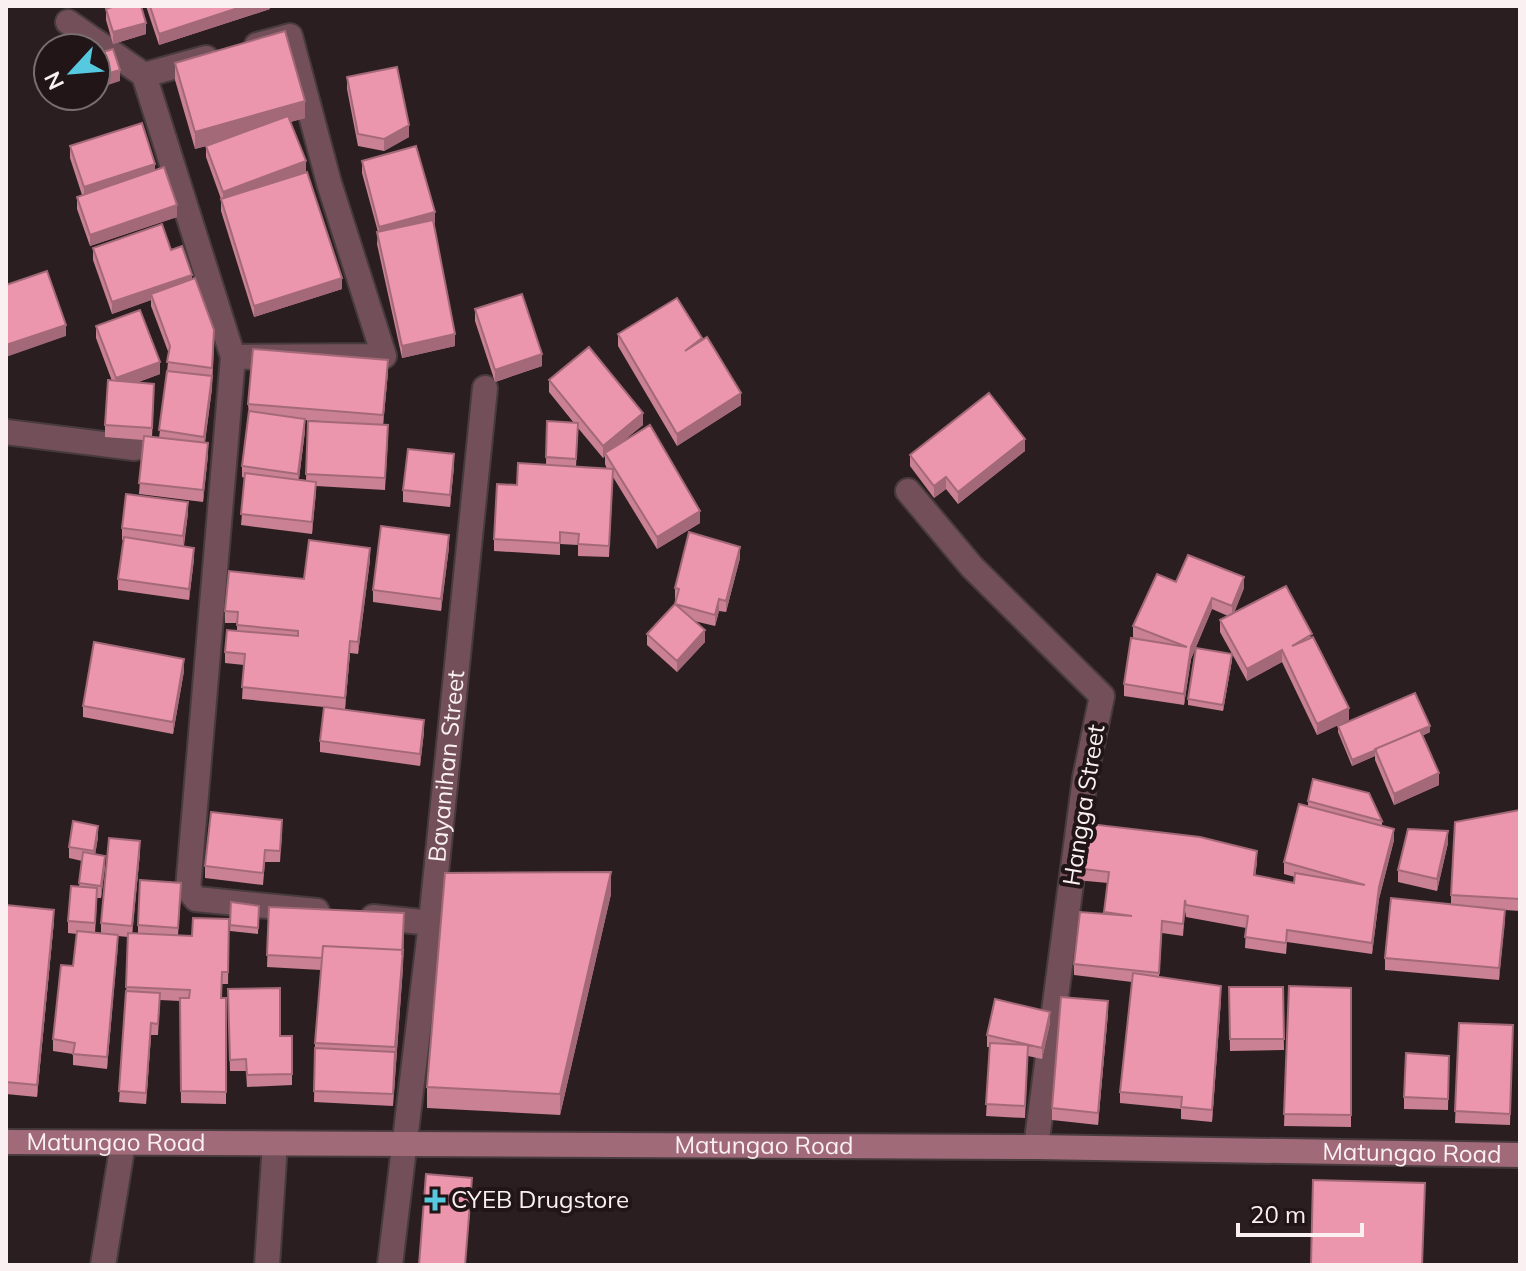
<svg xmlns="http://www.w3.org/2000/svg" width="1526" height="1271" viewBox="0 0 1526 1271" font-family="Mulish,sans-serif">
<style>
.lines{fill:none;stroke-linecap:round;stroke-linejoin:round}
.street-casing{stroke:#483b3e;stroke-width:28}
.secondary-casing{stroke:#483b3e;stroke-width:28}
.street{stroke:#735059;stroke-width:24}
.secondary{stroke:#a06a78;stroke-width:24}
.wall{fill:#ca8194;fill-rule:evenodd}
.shaded-wall{fill:#a46978}
.building{fill:#eb96ac;stroke:#a46978;stroke-width:2}
.poi-dot{fill:#56c9e0;stroke:#211518;stroke-width:3}
.labels{text-anchor:middle;stroke-width:8;stroke-linejoin:round;paint-order:stroke}
.street-label{font-size:24px;fill:#faf0f2;stroke:#211518}
.poi-label{font-size:24px;fill:#faf0f2;stroke:#211518;text-anchor:start}
</style>
<rect width="100%" height="100%" fill="#2b1e21"/>
<g class="lines">
<g class="street-casing">
<g id="street">
<path d="M68,22L144,75"/>
<path d="M206,58L144,75L233,357L188,889L196,899L317,911"/>
<path d="M233,357L384,356L329,183L290,36L257,45"/>
<path d="M6,432L135,448"/>
<path d="M908,491L972,567L1102,696L1085,778L1036,1147"/>
<path d="M373,917L431,923"/>
<path d="M103,1265L123,1143"/>
<path d="M267,1265L275,1144"/>
<path id="s1" d="M390,1265L431,923L485,388"/>
</g>
</g>
<g class="secondary-casing">
<g id="secondary">
<path id="s2" d="M6,1142L1036,1147L1520,1155"/>
</g>
</g>
<use href="#street" class="street"/>
<use href="#secondary" class="secondary"/>
</g>
<path class="wall" d="M146,6H270V9L159,45Z
M106,9L146,34L113,44L106,20Z
M175,63L305,118L290,122L342,289L254,317L221,211V199L206,157V146L195,149L175,80Z
M347,77L409,137L384,151L358,146L347,89Z
M70,146L155,170L177,217L90,246L77,209V197L82,195L70,158Z
M362,161L435,223L433,224L455,346L402,358L377,244L378,232L362,173Z
M93,248L171,250L192,279L214,342L212,388L205,443L208,455L203,502L139,494L143,440L105,437V425L112,381L96,338V326L160,374L136,383L154,396L152,437L159,438L169,354L151,306V300L112,314L93,260Z
M475,309L542,366L495,382L475,321Z
M618,334L702,340L741,405L677,446L618,346Z
M388,372L383,425L388,437L385,490L316,486L312,534L241,525L245,478L242,477V466L249,415L248,404ZM305,420L335,422L308,421L306,480L299,479L305,431Z
M549,380L643,425L623,441L700,523L657,549L613,477L609,557L578,556V545L560,544V555L494,551V539L517,485L546,465L547,421L574,423L549,392ZM578,428L603,458L605,456V464L607,469L576,467Z
M1025,451L958,504L946,489L934,498L910,466V455Z
M454,466L450,507L403,502V490Z
M188,513L184,546L194,559L189,600L118,590V579L124,540H122V528Z
M449,547L441,611L373,602V590Z
M740,558L726,612L719,611L715,626L694,621L705,642L677,672L647,645V634L675,604V588Z
M370,560L358,654L350,653L345,709L424,732L420,766L320,752V741L324,707L242,699L244,665L225,663V652L237,631V623H225V611L304,579Z
M1176,582L1244,588L1234,613L1312,637L1349,720L1317,735L1282,662L1247,681L1220,632V620L1228,616L1212,609L1191,659L1184,705L1124,696V684L1133,637V626Z
M1232,660L1223,711L1188,705V699Z
M184,671L173,734L83,717V706Z
M1338,726L1430,732L1422,736L1439,785L1394,805L1375,760V756L1352,766L1338,732Z
M1308,801L1382,821V825L1394,840L1379,899L1372,954L1287,942L1286,954L1245,948L1246,928L1186,917L1185,911L1183,936L1162,933L1159,977L1221,998L1212,1122L1181,1119V1109L1120,1103V1092L1132,982L1074,975V964L1104,914L1108,883L1076,880V868L1257,862L1255,876L1294,883L1295,877L1284,874V862L1308,806Z
M1520,810V911L1505,910L1499,980L1385,970V958L1451,904V895Z
M282,832L280,862H265L263,885L205,878V866Z
M98,837L95,854L105,867L101,898H97L95,933H101V923L140,853L132,933H138V925L181,894L178,935L192,936L229,919L228,984H222V998H226V1104L181,1103L180,1001L160,1000L158,1035H151L146,1104L119,1102L126,998L128,937L118,936L107,1069L73,1065V1054L53,1051V1039L73,966L77,934L68,933V921L79,887L82,861L69,858V847Z
M1448,843L1437,891L1398,882V870Z
M611,894L560,1115L427,1108V1087Z
M231,902L259,906L258,934L230,931Z
M6,905L54,921L37,1097L6,1094Z
M269,907L404,913L403,967L393,1106L314,1102L315,1043L321,970L267,967Z
M1289,986L1351,988V1127L1284,1126Z
M1229,987H1283L1284,1050L1230,1051Z
M228,989L280,1036H292V1085L247,1087L246,1071H230Z
M1108,1013L1098,1125L1052,1120V1108Z
M1050,1023L1042,1059L1028,1056L1025,1118L986,1116L990,1047H987V1035Z
M1459,1023L1513,1025L1510,1125L1455,1123Z
M1449,1056L1448,1110L1404,1109V1097Z"/>
<path class="shaded-wall" d="M244,6H270V9L159,45V34Z
M146,23V34L113,44V32Z
M120,70V81L96,89V77Z
M305,101V118L195,149V132Z
M409,125V137L384,151V139Z
M306,161V173L223,204V192Z
M155,164V175L84,199V187Z
M177,205V217L90,246V235Z
M435,212V223L379,238V227Z
M192,275V286L151,294V300L112,314V302Z
M342,278V289L254,317V306Z
M66,325V336L6,357V345Z
M455,334V346L402,358V346Z
M542,354V366L495,382V370Z
M388,360V372L383,426V415Z
M160,362V374L116,390V378Z
M212,376V388L204,448V437Z
M741,393V405L677,446V434Z
M643,413V425L606,455L605,453V456L603,458V446Z
M305,419V431L298,486V474Z
M1025,439V451L958,504V492Z
M208,443V455L203,502V490Z
M454,454V466L450,507V495Z
M946,477V489L934,498V486Z
M316,482V493L312,534V522Z
M188,502V513L183,548V536Z
M700,511V523L657,549V537Z
M449,535V547L441,611V599Z
M740,547V558L726,612V601Z
M194,548V559L189,600V589Z
M370,548V560L358,654V642Z
M1244,577V588L1232,618V606Z
M1212,598V609L1191,659L1184,705V694L1191,647Z
M719,599V611L715,626V615Z
M705,630V642L677,672V661Z
M350,641V653L345,709V698Z
M1282,650V662L1247,681V669Z
M1232,654V660L1223,711V705Z
M184,659V671L173,734V722Z
M1349,708V720L1317,735V724Z
M424,720V732L420,766V754Z
M1430,726V732L1378,755L1376,750Z
M1375,750V756L1352,766V760Z
M1439,773V785L1394,805V794Z
M98,826V837L94,863V851Z
M1394,829V840L1379,899L1372,954V943L1379,887Z
M1448,831V843L1437,891V879Z
M140,841V853L132,937V926Z
M1257,851V862L1254,887V875Z
M105,856V867L101,898V886Z
M611,872V894L560,1115V1094Z
M54,910V921L37,1097V1085Z
M1505,910V922L1499,980V968Z
M404,913L403,967L393,1106L395,1052Z
M118,935V946L107,1069V1057Z
M1221,986V998L1212,1122V1110Z
M1108,1001V1013L1098,1125V1113Z
M1050,1012V1023L1042,1059V1048Z
M151,1023V1035L146,1104V1093Z
M472,1178V1190L465,1265Z"/>
<path class="building" d="M115,6H141L146,23L113,32L106,9Z
M150,6H244L159,34Z
M285,31L305,101L195,132L175,63Z
M113,49L120,70L96,77V54Z
M397,67L409,125L384,139L358,134L347,77Z
M288,116L306,161L223,192L206,146Z
M142,123L155,164L84,187L70,146Z
M416,146L435,212L379,227L362,161Z
M164,167L177,205L90,235L77,197Z
M307,172L342,278L254,306L221,199Z
M433,220L455,334L402,346L377,232Z
M162,224L171,250L182,246L192,275L112,302L93,248Z
M47,271L66,325L6,345V285Z
M195,278L214,330L212,368L167,362L170,346L151,294Z
M522,294L542,354L495,370L475,309Z
M677,298L702,338L685,351L707,337L741,393L677,434L618,334Z
M140,310L160,362L116,378L96,326Z
M589,347L643,413L603,446L549,380Z
M253,349L388,360L383,415L248,404Z
M167,371L212,376L204,437L159,430Z
M108,380L154,384L152,428L105,425Z
M989,393L1025,439L958,492L946,477L934,486L910,455Z
M249,411L305,419L298,474L242,466Z
M308,421L388,425L385,478L306,474Z
M547,421L578,423L576,459L546,457Z
M650,425L700,511L657,537L605,453Z
M144,436L208,443L203,490L139,483Z
M408,449L454,454L450,495L403,490Z
M518,463L613,469L609,546L578,544L579,534L560,532V543L494,539L497,484L517,485Z
M245,473L316,482L312,522L241,514Z
M126,494L188,502L183,536L122,528Z
M381,526L449,535L441,599L373,590Z
M689,532L740,547L726,601L719,599L715,615L675,604L705,630L677,661L647,634L675,604L679,589L675,588Z
M124,537L194,548L189,589L118,579Z
M309,540L370,548L358,642L350,641L345,698L242,687L245,654L225,652L227,630L298,636V631L237,625L238,612L225,611L229,571L304,579Z
M1188,555L1244,577L1232,606L1212,598L1191,647L1184,694L1124,684L1131,638L1187,647L1133,626L1157,574L1176,582Z
M1286,586L1312,634L1292,646L1313,637L1349,708L1317,724L1282,650L1247,669L1220,620Z
M94,642L184,659L173,722L83,706Z
M1196,648L1232,654L1223,705L1188,699Z
M1415,693L1430,726L1375,749L1376,750L1352,760L1338,726Z
M324,707L424,720L420,754L320,741Z
M1420,730L1439,773L1394,794L1375,749Z
M1313,779L1369,793L1382,821L1308,801Z
M1299,804L1394,829L1379,887L1372,943L1287,930L1286,943L1245,937L1248,916L1186,905L1185,900L1183,924L1162,921L1159,973L1074,964L1080,912L1132,916L1104,912L1109,872L1076,868L1082,823L1200,837L1257,851L1254,875L1294,883L1295,873L1365,885L1284,862Z
M1520,810V899L1451,895L1455,822Z
M211,812L282,820L280,851L265,850L263,873L205,866Z
M73,821L98,826L94,851L69,847Z
M1408,829L1448,831L1437,879L1398,870Z
M109,838L140,841L132,926L101,923Z
M83,852L105,856L101,886L79,883Z
M611,872L560,1094L427,1087L445,873Z
M140,880L181,883L178,928L138,925Z
M71,886L97,888L95,923L68,921Z
M1391,898L1505,910L1499,968L1385,958Z
M231,902L259,906L258,928L230,925Z
M6,905L54,910L37,1085L6,1082Z
M269,907L404,913L402,955L403,950L323,946L322,958L267,955Z
M193,918L229,919L228,972H222L221,998H226V1092L181,1091L180,998H189L190,990L126,987L128,933L192,936Z
M77,931L118,935L107,1057L73,1054L75,1043L53,1039L61,965L73,966Z
M323,946L403,950L395,1047L315,1043Z
M1133,973L1221,986L1212,1110L1181,1107L1182,1097L1120,1092Z
M1289,986L1351,988V1115L1284,1114Z
M1229,987H1283L1284,1039H1230Z
M280,988V1036H292V1074L247,1075L246,1059L230,1060L228,989Z
M126,991L160,993L158,1024L151,1023L146,1093L119,1091Z
M1061,997L1108,1001L1098,1113L1052,1108Z
M995,999L1050,1012L1042,1048L987,1035Z
M1459,1023L1513,1025L1510,1114L1455,1111Z
M990,1043L1028,1045L1025,1106L986,1104Z
M315,1048L395,1052L393,1094L314,1091Z
M1406,1053L1449,1056L1448,1099L1404,1097Z
M426,1174L472,1178L465,1265H419Z
M1313,1180L1425,1183L1422,1265H1311Z"/>
<path class="poi-dot" d="M431 1188h8v8h8v8h-8v8h-8v-8h-8v-8h8z"/>
<g class="labels">
<g class="street-label">
<text dy="8" stroke="none"><textPath href="#s1" startOffset="502">Bayanihan Street</textPath></text>
<text transform="translate(1084 805) rotate(-81)" y="8">Hangga Street</text>
<text dy="8" stroke="none"><textPath href="#s2" startOffset="110">Matungao Road</textPath></text>
<text dy="8" stroke="none"><textPath href="#s2" startOffset="758">Matungao Road</textPath></text>
<text dy="8" stroke="none"><textPath href="#s2" startOffset="1406">Matungao Road</textPath></text>
</g>
<g class="poi-label">
<text x="451" y="1208">CYEB Drugstore</text>
</g>
</g>
<rect width="1526" height="1271" fill="none" stroke="#faf0f2" stroke-width="16"/>
<g transform="translate(72 72) rotate(244)"><circle r="38" fill="#211518" stroke="#786d6f" stroke-width="2"/>
<path d="M0-6L14 30L0 20L-14 30Z" fill="#56c9e0"/>
<text y="-12" font-size="22" font-weight="bold" text-anchor="middle" fill="#faf0f2">N</text>
</g>
<path d="M1238 1223v12h124v-12" fill="none" stroke="#faf0f2" stroke-width="4"/>
<text x="1250" y="1223" font-size="24" fill="#faf0f2" stroke="#211518" stroke-width="6" paint-order="stroke">20 m</text>
</svg>
